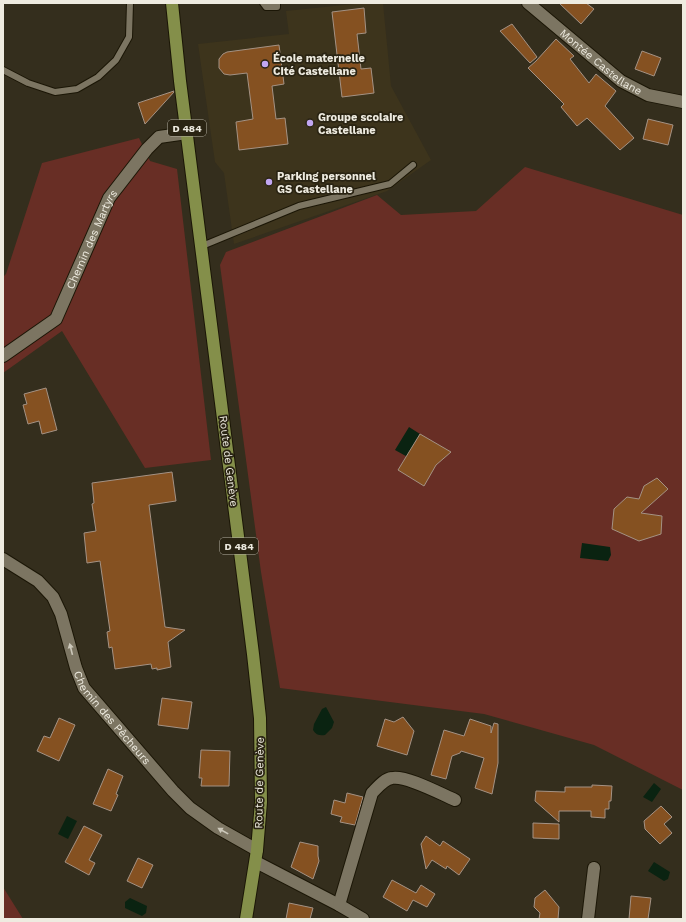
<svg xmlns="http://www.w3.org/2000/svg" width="686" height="922" viewBox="0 0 686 922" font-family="'Work Sans',sans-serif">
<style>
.built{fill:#3d341c}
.green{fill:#682e25}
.water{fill:#0a2311}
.building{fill:#855121;stroke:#a49284}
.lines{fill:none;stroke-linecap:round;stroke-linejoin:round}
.service-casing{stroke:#1b1606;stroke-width:8}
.minor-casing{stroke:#1b1606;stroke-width:14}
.tertiary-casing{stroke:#1b1606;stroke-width:14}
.primary-casing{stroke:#1b1606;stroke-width:14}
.service{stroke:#7c7562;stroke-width:6}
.minor{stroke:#7c7562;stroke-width:12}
.tertiary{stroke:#7c7562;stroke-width:12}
.primary{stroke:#848f4a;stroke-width:12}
.oneway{fill:#ccc8ba}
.poi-dot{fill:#c2a7f2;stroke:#2a2413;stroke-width:1.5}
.labels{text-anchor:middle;stroke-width:3.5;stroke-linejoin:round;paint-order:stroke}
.shield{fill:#2a2413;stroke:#b3afa2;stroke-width:1}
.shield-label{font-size:10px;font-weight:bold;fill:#eeebe0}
.poi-label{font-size:11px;font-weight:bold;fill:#eeebe0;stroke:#2a2413;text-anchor:start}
.street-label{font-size:11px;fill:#eeebe0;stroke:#2a2413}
</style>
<rect width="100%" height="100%" fill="#342e1d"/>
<path class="built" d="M363,3H383L391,86L431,160L387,191L234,244L224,173L215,162L198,44L289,34L286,11Z"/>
<path class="green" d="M139,138L150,161L177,169L211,460L145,468L62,331L3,373V277L6,274L42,163Z
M525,167L683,215V790L594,745L484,714L280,688L261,572L220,265L226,252L377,195L401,215L476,211Z
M3,887L23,919H3Z"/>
<path class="water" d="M409,427L420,434L412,448L413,460L395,450Z
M582,543L610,547L611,555L608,561L580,558Z
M326,707L334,722L332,728L325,735C320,736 316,735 313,730L314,724L322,709Z
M654,783L661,789L652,802L643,797Z
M67,816L77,821L68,839L58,834Z
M654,862L670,872L668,879L664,881L648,871Z
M130,898L147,906L146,913L142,916L125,908V902Z"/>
<path class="building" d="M559,3H586L594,9L581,24Z
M364,8L366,33L357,34L361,69L371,68L374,93L342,97L332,12Z
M512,24L537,57L530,63L500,31Z
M556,39L574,56L570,59L589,83L596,74L616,91L605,106L634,138L620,150L587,118L577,126L561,107L564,104L528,68L536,61Z
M279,45L284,84L272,86L276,119L285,118L288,144L239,150L236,122L253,119L247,73L230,75L224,74L219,68V59L223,54L227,52Z
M642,51L661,58L654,76L635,69Z
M174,91V92L145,124L138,103Z
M648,119L673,125L668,145L643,139Z
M46,388L57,430L42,434L39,421L28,424L23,405L27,404L24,394Z
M420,434L451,452L436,465L424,486L398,470Z
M172,472L176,501L149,505L165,627L185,630L168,642L171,667L157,670V668L152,669L151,664L115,669L112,647L109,648L107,632L110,631L100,561L87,563L84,533L96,531L92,504L94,503L92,483Z
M657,478L668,489L641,513L662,516L661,534L639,541L612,529L614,509L627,497L639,499L644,486Z
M162,698L192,702L188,729L158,725Z
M403,717L414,731L407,755L377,746L385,719L394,722Z
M59,718L75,725L59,761L37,751L44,736L50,738Z
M470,719L491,726V733L494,723L498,724V763L492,794L475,788L484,758L461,751L460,753L452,756L446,779L431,775L444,730L464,736Z
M201,750L230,751L229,786H201L202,778H199Z
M108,769L123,776L116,794L118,795L111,811L93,804Z
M592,785L612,786L611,801H609V809H605V818L591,817V811H559V822L535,801L536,791L565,792V787H592Z
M347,793L363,797L355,825L340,822L342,817L331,814L334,800L345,803Z
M661,806L672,817L664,824L672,833L660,844L645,829L644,821Z
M533,823L559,824V839L533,838Z
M84,826L102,835L89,860L95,863L89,875L65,862Z
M426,836L440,846L443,841L470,859L459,875L447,866L446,869L432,860L426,869L421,844Z
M300,842L318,846V856L319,861L313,879L291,867Z
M138,858L153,865L142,888L127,881Z
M392,880L416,893L421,885L435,894L427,907L413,900L407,911L383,897Z
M545,890L559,907L558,919H539L540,913L534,907L535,898Z
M631,896L651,898L648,919H629Z
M289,903L313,908L310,919H286Z"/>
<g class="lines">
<g class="service-casing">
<path id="service" d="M263,3L266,7H277V3
M3,70L28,83L55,92L77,89L98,77L116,60L129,37L130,3
M202,246L299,206L390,184L413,165"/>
</g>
<g class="minor-casing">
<g id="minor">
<path id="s1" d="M3,356L56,319L109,198L147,149L159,137L187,133"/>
<path id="s2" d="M3,559L38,581L53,597L61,614L76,668L84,688L173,791L190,808L218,828L257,850"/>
<path d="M256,862L339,905L363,919"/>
<path d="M339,905L372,793C378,787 384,779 392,778C406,775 441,794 455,800"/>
<path d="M588,919L594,868"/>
</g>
</g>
<g class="tertiary-casing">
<g id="tertiary">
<path id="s3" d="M528,3L621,81L648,95L683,102"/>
</g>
</g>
<g class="primary-casing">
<path id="primary" d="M172,3L180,81L253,654L260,718L261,802L257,850L246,919"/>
</g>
<use href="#service" class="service"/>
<use href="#minor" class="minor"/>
<use href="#tertiary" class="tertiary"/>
<use href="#primary" class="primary"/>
</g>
<defs><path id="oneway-solid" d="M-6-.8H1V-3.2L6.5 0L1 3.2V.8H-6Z"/></defs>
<g class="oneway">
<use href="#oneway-solid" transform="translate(71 649) rotate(-104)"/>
<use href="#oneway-solid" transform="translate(223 831) rotate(-151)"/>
</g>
<g class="poi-dot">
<circle cx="265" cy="64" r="4"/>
<circle cx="310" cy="123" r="4"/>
<circle cx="269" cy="182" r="4"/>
</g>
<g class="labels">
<g class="shield">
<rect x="168" y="120" width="38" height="16" rx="3"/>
<rect x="220" y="538" width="38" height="16" rx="3"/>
</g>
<g class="shield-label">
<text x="187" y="132">D 484</text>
<text x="239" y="550">D 484</text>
</g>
<g class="poi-label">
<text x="273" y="62">École maternelle<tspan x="273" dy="13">Cité Castellane</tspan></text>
<text x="318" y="121">Groupe scolaire<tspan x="318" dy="13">Castellane</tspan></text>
<text x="277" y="180">Parking personnel<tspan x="277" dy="13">GS Castellane</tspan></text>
</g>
<g class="street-label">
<text dy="4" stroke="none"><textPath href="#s3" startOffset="94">Montée Castellane</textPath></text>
<text dy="4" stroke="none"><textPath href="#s1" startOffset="152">Chemin des Martyrs</textPath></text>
<text transform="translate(229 461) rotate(83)" y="4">Route de Genève</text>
<text dy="4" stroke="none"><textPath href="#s2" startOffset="200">Chemin des Pêcheurs</textPath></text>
<text transform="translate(259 783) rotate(-89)" y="4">Route de Genève</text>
</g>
</g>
<rect width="686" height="922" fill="none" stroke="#eeebe0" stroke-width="8"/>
</svg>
